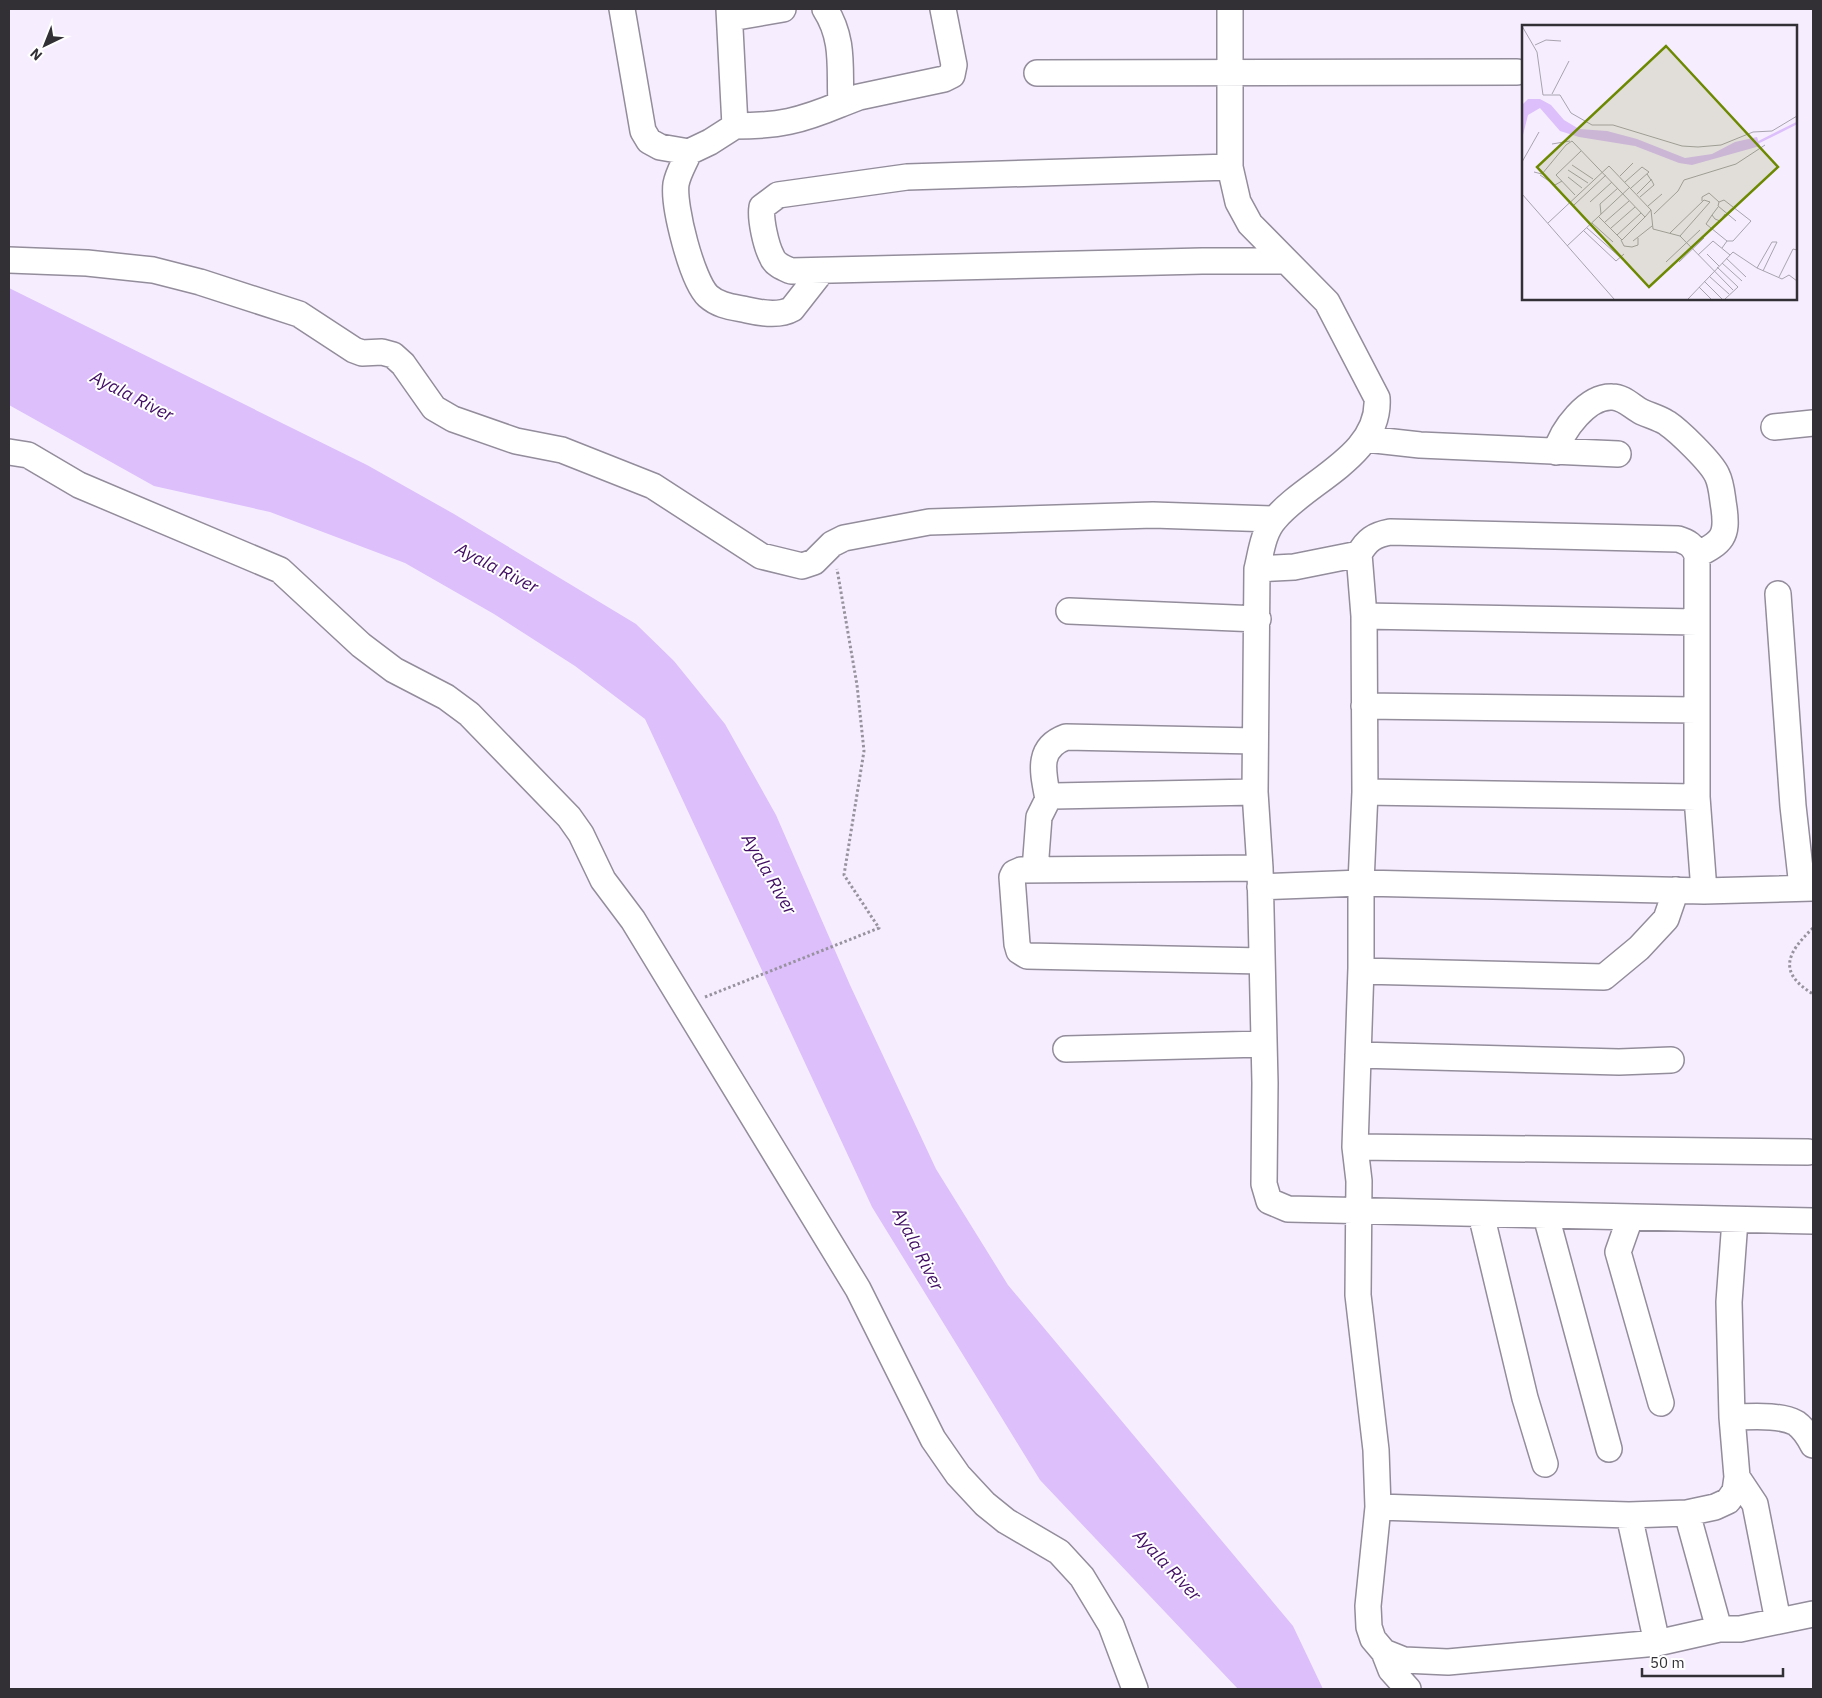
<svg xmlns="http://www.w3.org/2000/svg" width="1822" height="1698" viewBox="0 0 1822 1698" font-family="'IBM Plex Sans',sans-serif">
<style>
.water{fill:#dcbffb}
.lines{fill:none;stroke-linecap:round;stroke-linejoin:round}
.minor-casing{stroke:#938c9b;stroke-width:28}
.path{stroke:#98929e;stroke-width:3;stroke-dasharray:2.5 2.5;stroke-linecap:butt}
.minor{stroke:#fff;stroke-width:25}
.labels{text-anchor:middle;stroke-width:4;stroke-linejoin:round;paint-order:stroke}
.water-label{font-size:18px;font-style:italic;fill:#410e63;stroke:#fff}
.inset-river{fill:none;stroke:#dcbffb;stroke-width:2.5}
.inset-road{fill:none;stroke:#a8a2ae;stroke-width:1}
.view{fill:#6c8900;fill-opacity:0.15;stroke:#6c8900;stroke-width:2.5}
.inset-edge{fill:none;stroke:#322f35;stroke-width:2.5}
</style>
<rect width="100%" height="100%" fill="#f6eeff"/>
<path class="water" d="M9,288L367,465L454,514L636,624L674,661L725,724L776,815L850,985L936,1169L1008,1285L1293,1626L1323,1689H1238L1040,1480L872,1207L645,719L575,666L494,614L405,563L270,512L154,486L9,405Z"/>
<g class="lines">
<g class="minor-casing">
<path id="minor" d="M622,9L643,131L649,141L660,147L689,152L710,142L735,126L729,9
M1230,9V167L1238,202L1250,224L1327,302L1377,398C1381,456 1306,481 1275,519C1263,532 1261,553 1257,569L1255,792L1260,868L1265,1083L1264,1184L1269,1201L1288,1209L1813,1221
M731,18L783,9
M1037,73L1517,72
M841,104L859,97L944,79L952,75L954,65L943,9
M735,126C779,126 800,121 841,104C839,69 845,40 825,9
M689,152C685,162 678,173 676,184C673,206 692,281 708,296C719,306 733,307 747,310C760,313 780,316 792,309L821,272
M1230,167L907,177L778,195L762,207C760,219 766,246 772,257C775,265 784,268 791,271L1202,261H1286
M9,260L87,263L153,270L200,282L299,314L354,350L362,353L382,352L393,355L403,364L434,408L453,419L516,441L562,450L653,486L761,556L802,566L814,562L832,544L844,538L929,522L1153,515L1274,519
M1774,427L1813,423
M1366,439L1420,445L1618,454
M9,452L28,455L79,485L280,570L361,645L394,670L446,697L469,714L569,817L581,834L603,880L633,920L858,1289L933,1439L958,1475L985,1504L1006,1521L1059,1552L1082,1577L1111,1625L1135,1689
M1556,452C1562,430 1587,396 1612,397C1624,397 1632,407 1642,412C1651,416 1659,418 1667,423C1679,431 1711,462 1717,475C1722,485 1722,497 1724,508C1728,537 1722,542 1697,555
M1359,554C1367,540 1374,535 1390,532L1678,539C1688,542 1693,545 1697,555V797L1704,891
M1257,569L1294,567L1359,554L1364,616L1365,792L1361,883V968L1355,1147L1359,1181L1358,1295L1376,1450L1378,1507L1368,1606L1369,1627L1373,1639L1384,1652L1404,1660L1448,1662L1657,1643L1719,1629H1740L1813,1614
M1778,594L1793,806L1802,887
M1069,611L1258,619
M1364,616L1697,622
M1364,706L1696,710
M1365,792L1697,797
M1048,799C1043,772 1036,748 1066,737L1255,741
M1260,868L1021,870L1014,873L1012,877L1017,944L1019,951L1027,956L1262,961
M1035,870L1039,817L1048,799L1054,796L1255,792
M1260,887L1361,883L1704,891L1813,888
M1361,971L1604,977L1639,948L1666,919L1676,890
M1066,1049L1263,1044
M1358,1055L1619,1062L1671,1060
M1355,1147L1808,1152
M1481,1214L1525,1398L1545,1464
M1546,1216L1609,1449
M1630,1218L1618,1252L1661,1403
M1732,1417C1750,1417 1779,1414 1796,1423C1803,1428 1809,1437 1813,1445
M1737,1477L1755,1504L1778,1621
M1378,1507L1629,1515L1687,1513L1715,1507L1728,1501L1735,1491L1737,1477L1732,1417L1729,1302L1735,1220
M1687,1513L1719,1629
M1629,1515L1657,1643
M1384,1652L1391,1670L1408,1689"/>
</g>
<path class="path" d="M1813,928C1787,953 1777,972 1813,994
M705,997L879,928L844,875L864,751L857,685L837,569"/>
<use href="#minor" class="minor"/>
</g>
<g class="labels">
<g class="water-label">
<text transform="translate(132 396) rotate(27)" y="6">Ayala River</text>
<text transform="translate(497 568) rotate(27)" y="6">Ayala River</text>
<text transform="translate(769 874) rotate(60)" y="6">Ayala River</text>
<text transform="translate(918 1249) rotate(63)" y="6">Ayala River</text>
<text transform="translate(1167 1565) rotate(47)" y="6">Ayala River</text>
</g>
</g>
<g transform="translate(1522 25)">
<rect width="275" height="275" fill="#f6eeff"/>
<path d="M6,74H18L29,80L42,95L57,104L85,106L115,114L163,133L190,129L213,117L235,112L238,121L170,140L157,138L113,121L57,112L38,106L18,83L6,90L0,114V80Z" fill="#dcbffb"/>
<path class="inset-river" d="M233,119L275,98"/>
<path class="inset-road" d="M0,1L15,27L21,70H38L49,88L70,100H91L160,121L176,122L199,120L231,107L250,106L275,91M13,20L24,15L39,16M30,69L47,36M30,119L48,116M0,137L17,107M50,140L71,154M46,145L66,158M12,147L20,149L44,120L50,116L123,192L129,185M18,150L33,160L40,156M98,151L111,138M46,152L60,163M103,157L120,142L127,147L109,163M0,169L92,274M115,169L129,155L125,149M53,170L34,150L59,126M118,172L132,160L129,154M180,176V172L187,168L197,177M68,177L90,157M52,180L84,150M126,181L140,169M196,182L190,190L193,194L198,196L203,189M79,189L78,179L96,163M132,189L156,166L162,155L214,139L243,120M190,190L184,199L205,216L200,223M76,191L100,215L123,192M83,197L107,176M26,198L87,141L129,185L131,204L158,211L211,265M70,198L91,217M65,203L99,233M89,203L113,182M62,206L94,236L102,229M148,208L182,175L188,177L158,211M95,210L119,188M99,215L102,221L110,222L116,220V213M111,216L130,201M205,216H211L229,196L202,175L197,177L196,181L214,196M45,221L108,162M185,229L197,241M176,230L191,216L208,230M204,233L224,252M144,237L178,205M157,237L182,213M200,238L220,256M195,242L216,262L203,274M235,243L250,217H255L241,246M187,251L207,269M257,252L271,224L275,225M182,256L200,274M177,262L189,274M166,274L211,227L235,243L260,254L267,250L275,256"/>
<path class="view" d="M144,21L256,142L127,262L15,142Z"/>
<rect width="275" height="275" class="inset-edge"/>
</g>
<rect width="1822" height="1698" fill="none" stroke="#322f35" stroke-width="20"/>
<g transform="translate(45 45) rotate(223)" stroke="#ffffff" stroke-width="4" paint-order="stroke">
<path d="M0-4L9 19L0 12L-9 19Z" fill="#322f35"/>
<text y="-8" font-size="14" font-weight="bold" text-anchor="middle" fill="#322f35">N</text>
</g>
<path d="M1642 1668v8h141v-8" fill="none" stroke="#322f35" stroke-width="2.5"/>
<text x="1650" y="1668" font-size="15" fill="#322f35" stroke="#ffffff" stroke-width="4" paint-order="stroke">50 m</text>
</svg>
